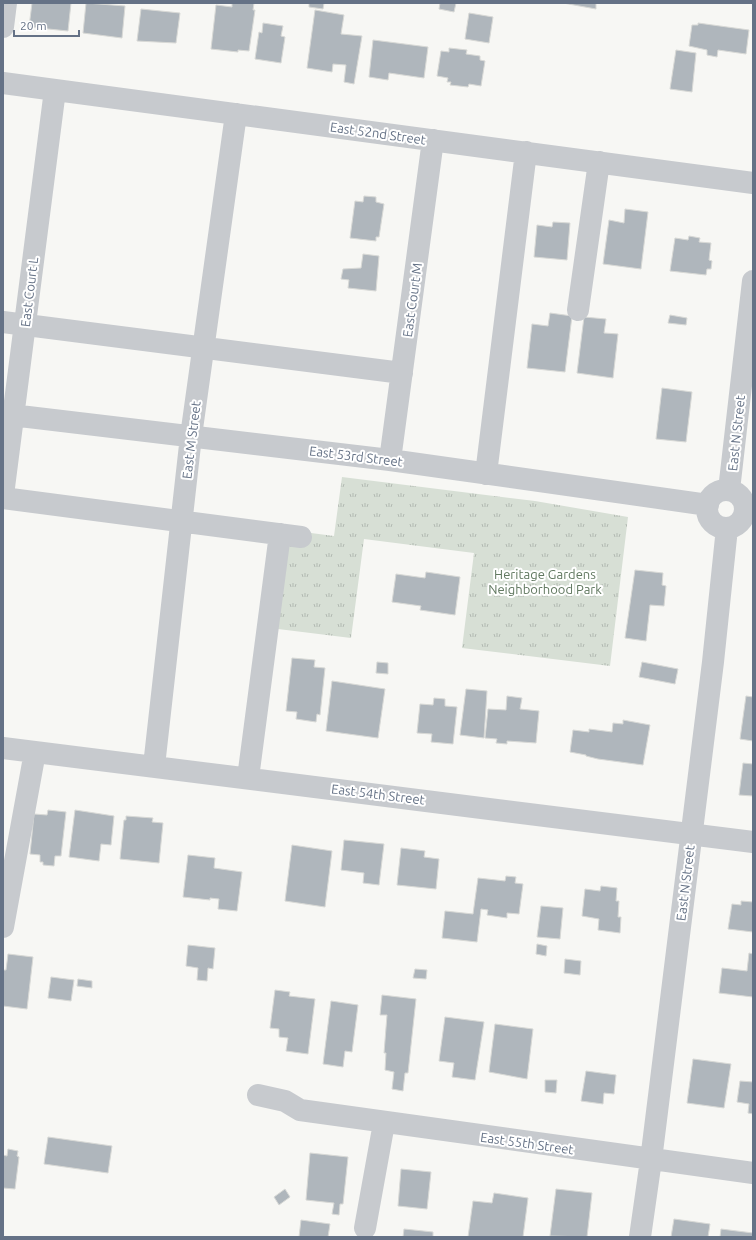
<svg xmlns="http://www.w3.org/2000/svg" width="756" height="1240" viewBox="0 0 756 1240" font-family="Ubuntu,sans-serif">
<style>
.park{fill:url(#park-tufts)}
.building{fill:#afb6bc;stroke:#d8d9d6}
.lines{fill:none;stroke-linecap:round;stroke-linejoin:round}
.minor{stroke:#c7cace;stroke-width:22}
.labels{text-anchor:middle;stroke-width:4;stroke-linejoin:round;paint-order:stroke}
.street-label{font-size:13px;fill:#657286;stroke:#fff}
.park-label{font-size:13px;fill:#617860;stroke:#fff}
</style>
<defs>
<pattern id="park-tufts" width="24" height="20" patternUnits="userSpaceOnUse"><rect width="24" height="20" fill="#d7dfd5"/><path d="M3 7l-1-3M5 7V3M7 7l1-3M15 17l-1-3M17 17v-4M19 17l1-3" fill="none" stroke="#b2b9b2"/></pattern>
</defs>
<rect width="100%" height="100%" fill="#f7f7f4"/>
<path class="park" d="M342,477L535,501L628,517L610,666L462,648L474,553L364,539L351,638L278,629L288,530L334,536Z"/>
<path class="building" d="M32,3H71L68,31L29,27Z
M86,3L125,6L122,38L83,33Z
M232,3H254L253,10H255L249,51L238,50V52L211,49L216,5L232,7Z
M309,3H324L323,9L309,7Z
M440,3H456L454,12L439,9Z
M563,3H596V9Z
M141,9L180,13L176,43L137,41Z
M315,10L344,15L341,34L362,36L354,84L344,82L346,65L333,64L332,72L307,68Z
M469,13L493,17L489,43L465,39Z
M263,23L283,26L281,36L285,37L281,63L255,59L259,32L262,33Z
M698,23L749,30L746,54L718,50L717,57L707,55V50L689,46L692,25H698Z
M373,40L428,47L424,78L389,73L388,80L369,77Z
M449,48L467,50L466,54L480,56V60L485,61L481,86L469,84L468,87L450,85L451,82H447L448,78L437,76L441,51L449,52Z
M676,50L696,53L692,92L670,89Z
M364,196L376,197V202L384,204L379,237H376V241L350,238L355,201L363,202Z
M625,209L648,212L641,269L603,264L609,220L624,223Z
M553,222L570,223L567,260L534,257L537,225L552,227Z
M689,236L700,238L699,242L711,243L709,260L712,261L711,269H707L706,275L670,271L675,238L688,240Z
M363,254L379,256L376,291L348,288L349,280L341,279L343,269L361,268Z
M550,313L572,316L565,372L527,368L532,324L548,326Z
M670,315L687,318L686,325L668,323Z
M584,317L606,319L604,333L618,334L613,378L577,373Z
M662,388L692,392L686,442L656,439Z
M635,570L663,573L662,585L666,586L664,606L650,605L646,641L625,638Z
M426,572L460,577L455,615L420,610L421,606L392,602L396,574L425,578Z
M292,658L315,660L314,667L325,668L320,715L317,714L316,722L296,719L297,712L286,711Z
M377,662L388,663V674L376,673Z
M642,662L678,669L675,684L639,677Z
M332,681L385,689L378,738L326,731Z
M466,689L487,691L484,738L460,735Z
M507,696L522,698L520,709L539,711L536,743L507,741V744L496,743L497,739L485,738L488,709L506,710Z
M746,696L753,697V741L740,739Z
M434,698L445,699V706L457,707L453,744L431,742L432,734L417,733L420,704L433,705Z
M623,720L650,725L643,765L598,759L586,756V755L570,752L573,730L589,732V729L612,732L613,723L623,724Z
M743,763L753,764V796L739,795Z
M48,810L66,812L61,856H55L54,866L43,865V862H40V855L30,854L34,814L47,815Z
M75,810L114,816L111,845L101,844L99,861L69,857Z
M126,816L153,818L152,822L163,823L159,863L120,859L124,820H126Z
M344,840L384,844L379,885L363,883L364,873L341,870Z
M292,845L332,851L325,907L285,901Z
M401,848L425,851L424,857L439,859L436,889L397,885Z
M188,855L215,858L214,868L242,872L237,911L218,909L219,899L210,898V900L183,897Z
M506,876L516,877L515,883L523,884L519,914L507,913V918L487,915L488,910L481,909L477,942L442,938L445,911L473,914L478,878L505,881Z
M601,886L617,888L616,901H619L618,917H621L620,933L598,930L599,919L582,916L585,889L600,891Z
M741,901L753,902V932L728,929L732,904L741,905Z
M541,906L563,908L560,939L537,937Z
M537,944L547,946L546,956L536,954Z
M188,945L215,948L213,969L208,968L207,981L197,980L198,968L186,966Z
M749,953L753,954V997L719,993L722,968L747,971Z
M8,954L33,957L27,1009L3,1006V970H6Z
M565,959L581,961L580,975L564,973Z
M415,969L427,970L426,979L413,978Z
M51,977L74,980L71,1001L48,998Z
M78,979L92,981V988L77,986Z
M275,990L290,992L289,996L315,999L308,1054L286,1051L288,1038L279,1037V1029L270,1028Z
M382,995L416,999L408,1073H405L403,1091L392,1089L394,1072L385,1070L386,1053H384L387,1015H380Z
M331,1001L358,1005L352,1052L345,1051L343,1067L323,1064Z
M445,1017L484,1022L475,1080L452,1077L454,1063L439,1061Z
M495,1024L533,1029L527,1079L489,1072Z
M693,1059L731,1064L724,1108L687,1103Z
M586,1071L616,1075L614,1094L604,1093L603,1104L581,1101Z
M545,1080H557L556,1093L545,1092Z
M740,1081L753,1082V1114L748,1113L749,1104L737,1102Z
M48,1137L112,1146L108,1173L44,1164Z
M8,1149L18,1151L17,1156L19,1157L15,1189L3,1188V1155L7,1156Z
M310,1153L348,1157L343,1204H340L339,1215L332,1214L334,1203L306,1200Z
M401,1169L431,1172L427,1209L398,1206Z
M285,1189L290,1197L279,1205L274,1197Z
M556,1189L592,1193L587,1237L550,1236Z
M494,1193L528,1198L523,1237H468L473,1201L492,1203Z
M674,1219L710,1224L708,1237H671Z
M301,1220L330,1224L328,1237H299Z
M404,1229L433,1232V1237H403Z
M721,1229L753,1233V1237H720Z"/>
<g class="lines">
<path class="minor" d="M3,27L6,3
M3,83L753,183
M578,310L599,162
M3,322L402,373
M3,414L390,460L708,505
M390,460L433,140
M486,474L526,152
M729,490L753,281
M707 509a19 19 0 1 1 38 0a19 19 0 1 1-38 0Z
M3,495L55,90
M3,498L301,537
M3,748L753,842
M154,766L191,436L236,114
M248,778L280,534
M3,927L35,752
M258,1095L285,1101L300,1110L753,1173
M365,1228L384,1123
M640,1237L651,1160L713,662L727,528"/>
</g>
<g class="labels">
<g class="street-label">
<text transform="translate(378 133) rotate(8)" y="5">East 52nd Street</text>
<text transform="translate(29 292) rotate(-83)" y="5">East Court L</text>
<text transform="translate(412 300) rotate(-82)" y="5">East Court M</text>
<text transform="translate(736 433) rotate(-84)" y="5">East N Street</text>
<text transform="translate(191 440) rotate(-83)" y="5">East M Street</text>
<text transform="translate(356 456) rotate(7)" y="5">East 53rd Street</text>
<text transform="translate(378 794) rotate(7)" y="5">East 54th Street</text>
<text transform="translate(685 883) rotate(-83)" y="5">East N Street</text>
<text transform="translate(527 1143) rotate(8)" y="5">East 55th Street</text>
</g>
<g class="park-label">
<text x="545" y="579">Heritage Gardens<tspan x="545" dy="15">Neighborhood Park</tspan></text>
</g>
</g>
<rect width="756" height="1240" fill="none" stroke="#657286" stroke-width="8"/>
<path d="M14 30v6h65v-6" fill="none" stroke="#657286" stroke-width="2"/>
<text x="20" y="30" font-size="12" fill="#657286" stroke="#ffffff" stroke-width="3" paint-order="stroke">20 m</text>
</svg>
